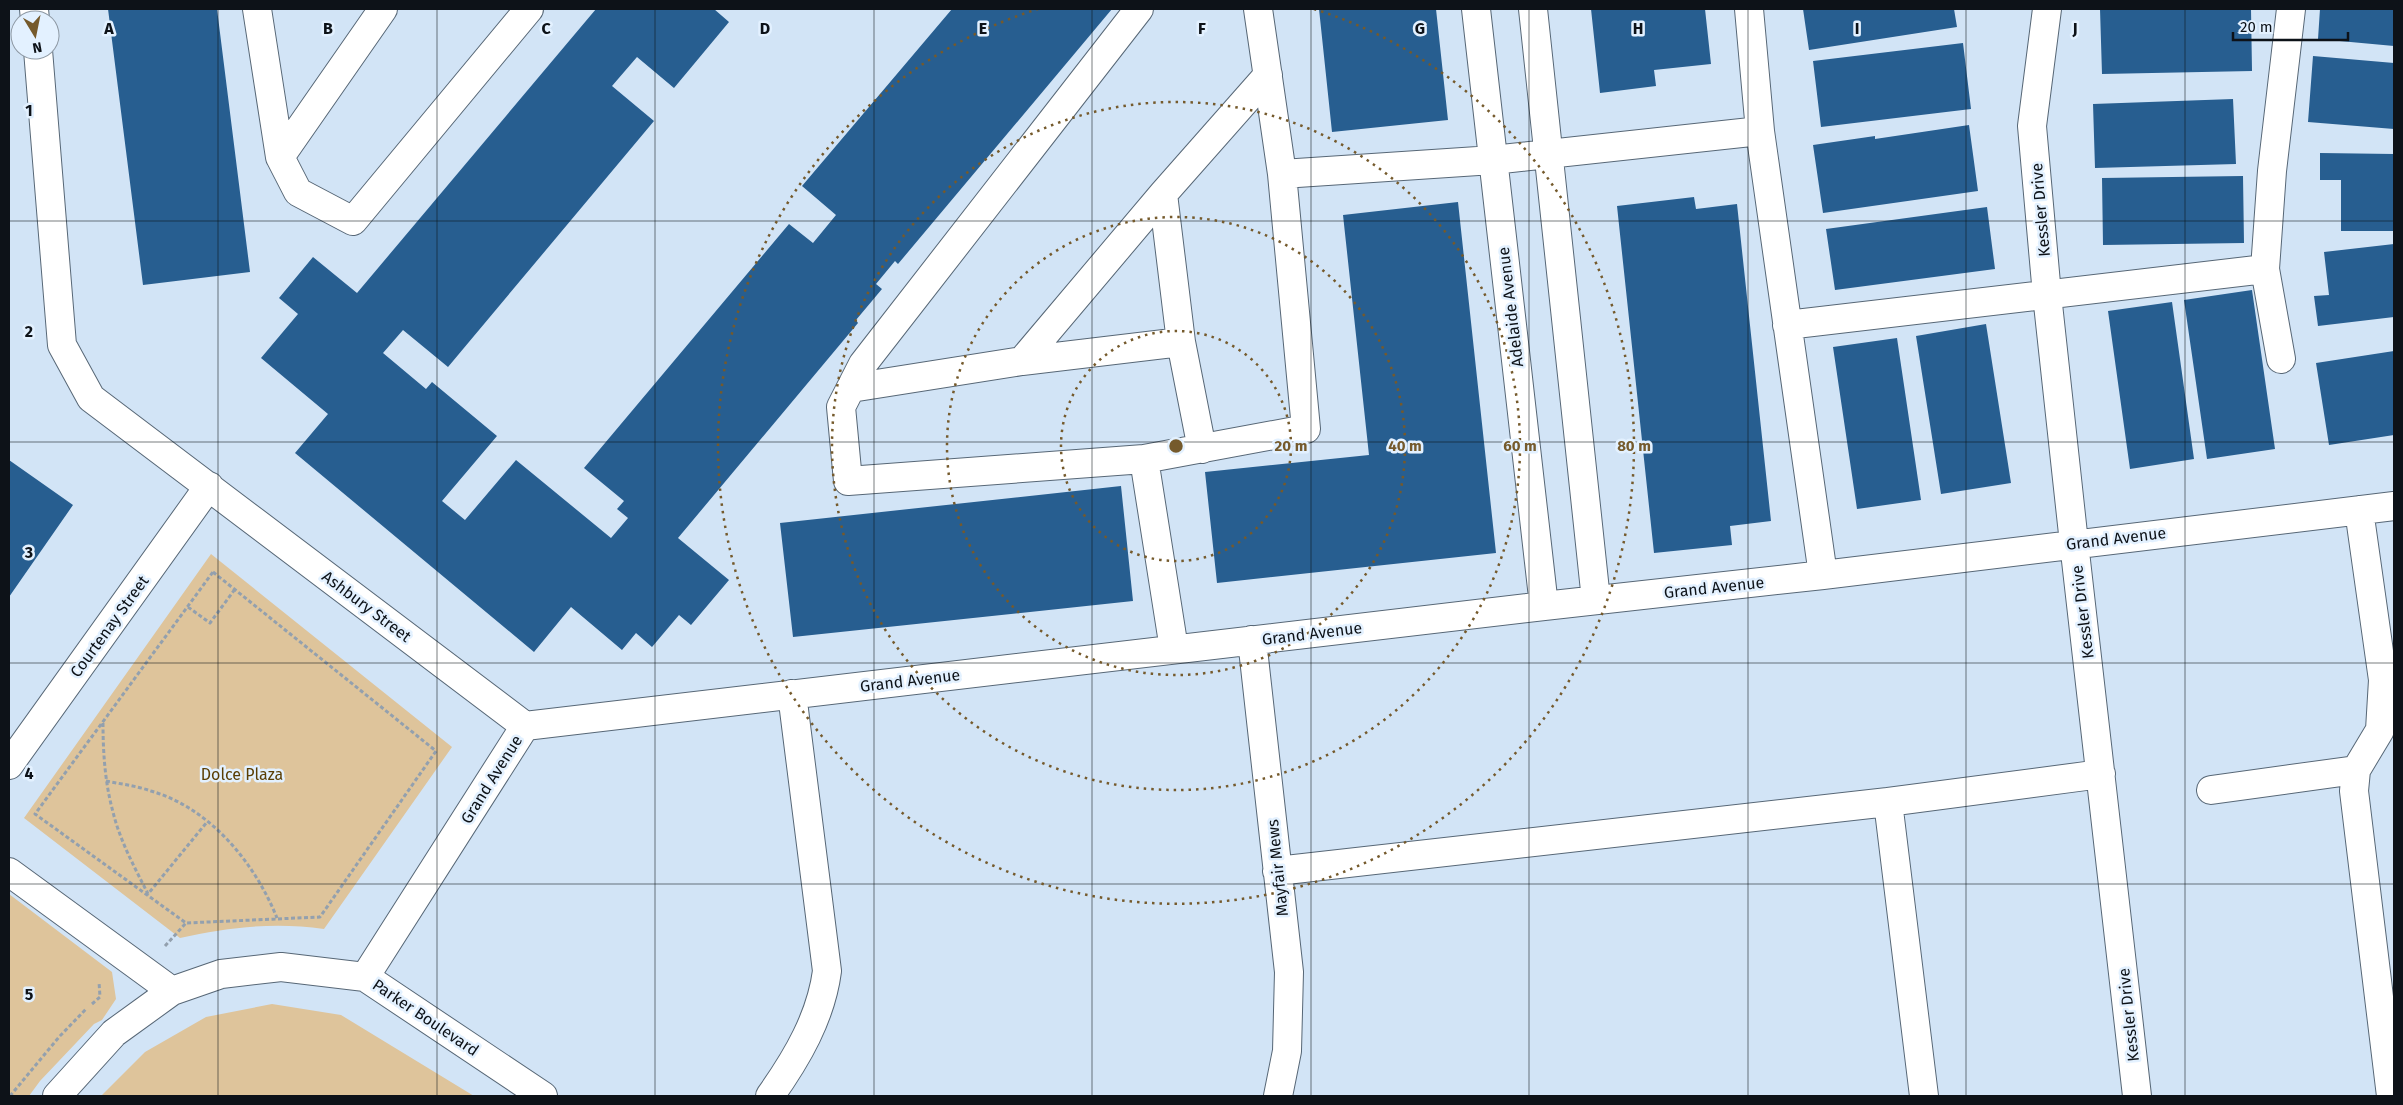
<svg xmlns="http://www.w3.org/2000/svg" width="2403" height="1105" viewBox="0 0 2403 1105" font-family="'Fira Sans',sans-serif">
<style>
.green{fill:#dec49b}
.building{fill:#275e90}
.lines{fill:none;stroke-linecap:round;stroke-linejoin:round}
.minor-casing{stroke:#576776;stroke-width:30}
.path{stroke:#93a0ae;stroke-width:3;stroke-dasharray:4 2.5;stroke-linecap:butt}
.minor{stroke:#fff;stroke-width:28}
.grid{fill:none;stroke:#0d1218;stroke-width:1;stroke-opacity:0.55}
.ring{fill:none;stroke:#755a2c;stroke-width:2.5;stroke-dasharray:2.5 5}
.labels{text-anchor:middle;stroke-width:5;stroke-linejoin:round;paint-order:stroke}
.street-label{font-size:16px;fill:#0d1218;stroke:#e3f1ff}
.park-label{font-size:16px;fill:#5a3e04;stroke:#e3f1ff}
.grid-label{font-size:16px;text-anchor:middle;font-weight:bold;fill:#0d1218;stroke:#e3f1ff;stroke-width:5;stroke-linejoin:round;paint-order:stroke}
.centre{fill:#755a2c;stroke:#e3f1ff;stroke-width:2.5}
.ring-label{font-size:15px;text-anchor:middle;font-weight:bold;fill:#755a2c;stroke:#e3f1ff;stroke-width:5;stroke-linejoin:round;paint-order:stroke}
</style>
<rect width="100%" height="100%" fill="#d2e4f6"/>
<path class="green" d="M211,554L452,747L324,929C275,922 229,927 180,938L24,818Z
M9,894L112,972L116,999L102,1020L94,1024L40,1081L29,1096H9Z
M272,1004L341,1015L474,1096H101L145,1052L206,1017Z"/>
<path class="building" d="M108,9H217L250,272L143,285Z
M596,9H714L729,22L674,88L637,57L612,86L654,121L448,367L403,330L383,353L426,389L432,382L497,436L442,501L465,520L516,460L611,538L628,518L617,509L624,501L584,468L789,224L813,243L836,215L802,186L952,9H1112L898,264L895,261L876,284L882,289L856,320L858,323L678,538L729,580L691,625L679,615L652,647L636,633L622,650L571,607L534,652L295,453L328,414L261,358L298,314L279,298L313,257L357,293Z
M1319,9H1436L1448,120L1332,132Z
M1591,9H1705L1711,64L1654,70L1656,86L1600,93Z
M1803,9H1954L1957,27L1809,50Z
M2100,9H2251L2252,71L2102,74Z
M2320,9H2394V46L2318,39Z
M1963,43L1971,109L1821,127L1813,61Z
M2313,56L2394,63V129L2308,122Z
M2233,99L2236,164L2095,168L2093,104Z
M1969,125L1978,191L1823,213L1813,145L1875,136V139Z
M2320,153L2394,154V231H2341V180H2320Z
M2243,176L2244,243L2103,245L2102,178Z
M1694,197L1696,209L1737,204L1771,521L1730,526L1732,545L1654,553L1617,206Z
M1458,202L1496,553L1217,583L1205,472L1369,455L1343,215Z
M1987,207L1995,269L1835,290L1826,229Z
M2394,244V317L2318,326L2314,296L2329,295L2324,252Z
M2252,290L2275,449L2207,459L2184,300Z
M2172,302L2194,459L2130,469L2108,311Z
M1986,324L2011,483L1941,494L1916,336Z
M1897,338L1921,500L1857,509L1833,347Z
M2394,351V435L2329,445L2316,363Z
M9,460L73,505L9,597Z
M1121,486L1133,601L793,637L780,523Z"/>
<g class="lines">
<g class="minor-casing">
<path id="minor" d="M34,9L35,20
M257,9L280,157L298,192L353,221L529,9
M1139,9L863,364L841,407L848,481L1144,459L1174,649
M1476,9L1544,606
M1533,9L1596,600
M1749,9L1760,131L1823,575
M2047,9L2032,126L2047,295L2074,543L2137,1096
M38,50L62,345L91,398L525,726
M280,157L383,9
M1282,174L1493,160L1760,131
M1787,325L2265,269
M2281,359L2265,269L2272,171L2291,9
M1022,361L1181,342
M851,388L1022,361L1163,194
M1202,449L1181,342L1163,194L1268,75
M1144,459L1306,429L1282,174L1258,9
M2359,510L2383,680L2380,730L2356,770L2354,791L2391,1096
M1252,640L1289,972L1287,1051L1278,1096
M9,765L209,486
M2211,790L2356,770
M1888,802L1924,1096
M1277,871L1888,802L2101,774
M9,872L172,991
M365,977L525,726L1544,606L1823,575L2394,506
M57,1096L114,1033L172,991L221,974L281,967L365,977L543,1096
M770,1096C797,1058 821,1017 827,971L792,694"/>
</g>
<path class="path" d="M213,572L436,751L320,917L186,923L35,814Z
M188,607L210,623L235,589
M103,723C103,753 105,783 113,812C120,841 135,868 148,894L207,822
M106,781C121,784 137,786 151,791C210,808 255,863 277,918
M165,946L186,923
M92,1004L100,997L99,982
M10,1096L59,1037L87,1008"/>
<use href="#minor" class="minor"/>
</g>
<path class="grid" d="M218,9V1096M437,9V1096M655,9V1096M874,9V1096M1092,9V1096M1311,9V1096M1529,9V1096M1748,9V1096M1966,9V1096M2185,9V1096M9,221H2394M9,442H2394M9,663H2394M9,884H2394"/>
<g class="ring">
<circle cx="1176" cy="446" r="115"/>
<circle cx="1176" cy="446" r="229"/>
<circle cx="1176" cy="446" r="344"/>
<path d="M1314 9A458 458 0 1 1 1038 9"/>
</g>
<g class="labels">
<g class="street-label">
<text transform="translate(2040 210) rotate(-95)" y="6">Kessler Drive</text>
<text transform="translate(1510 307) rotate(-97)" y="6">Adelaide Avenue</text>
<text transform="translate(2116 538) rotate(-7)" y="6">Grand Avenue</text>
<text transform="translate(1714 587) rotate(-6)" y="6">Grand Avenue</text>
<text transform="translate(367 606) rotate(37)" y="6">Ashbury Street</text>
<text transform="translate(2082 612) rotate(-97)" y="6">Kessler Drive</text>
<text transform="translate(109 626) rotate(-54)" y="6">Courtenay Street</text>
<text transform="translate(1312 633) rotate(-7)" y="6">Grand Avenue</text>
<text transform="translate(910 680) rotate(-7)" y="6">Grand Avenue</text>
<text transform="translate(491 779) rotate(-58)" y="6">Grand Avenue</text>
<text transform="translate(1277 868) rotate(-96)" y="6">Mayfair Mews</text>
<text transform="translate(2128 1015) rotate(-96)" y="6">Kessler Drive</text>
<text transform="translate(426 1017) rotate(34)" y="6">Parker Boulevard</text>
</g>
<g class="park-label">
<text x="242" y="780">Dolce Plaza</text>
</g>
</g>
<g class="grid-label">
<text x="109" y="34">A</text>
<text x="328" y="34">B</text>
<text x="546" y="34">C</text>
<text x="765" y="34">D</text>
<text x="983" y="34">E</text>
<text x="1202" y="34">F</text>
<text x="1420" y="34">G</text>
<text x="1638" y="34">H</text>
<text x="1857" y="34">I</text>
<text x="2075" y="34">J</text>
<text x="29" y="116">1</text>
<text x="29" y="337">2</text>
<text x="29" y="558">3</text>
<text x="29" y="779">4</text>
<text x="29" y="1000">5</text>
</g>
<circle cx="1176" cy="446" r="8" class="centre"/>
<g class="ring-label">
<text x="1291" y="451">20 m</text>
<text x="1405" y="451">40 m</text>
<text x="1520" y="451">60 m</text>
<text x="1634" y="451">80 m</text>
</g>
<rect width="2403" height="1105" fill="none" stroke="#0d1218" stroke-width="20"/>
<g transform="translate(35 35) rotate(170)"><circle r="24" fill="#e3f1ff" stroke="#8d98a3"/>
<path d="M0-4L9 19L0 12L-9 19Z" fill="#755a2c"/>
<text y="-8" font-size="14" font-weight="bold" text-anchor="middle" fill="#0d1218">N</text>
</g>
<path d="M2233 32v8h115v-8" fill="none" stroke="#0d1218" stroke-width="2.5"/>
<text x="2240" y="32" font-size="15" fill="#0d1218" stroke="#e3f1ff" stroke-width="4" paint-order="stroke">20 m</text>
</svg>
